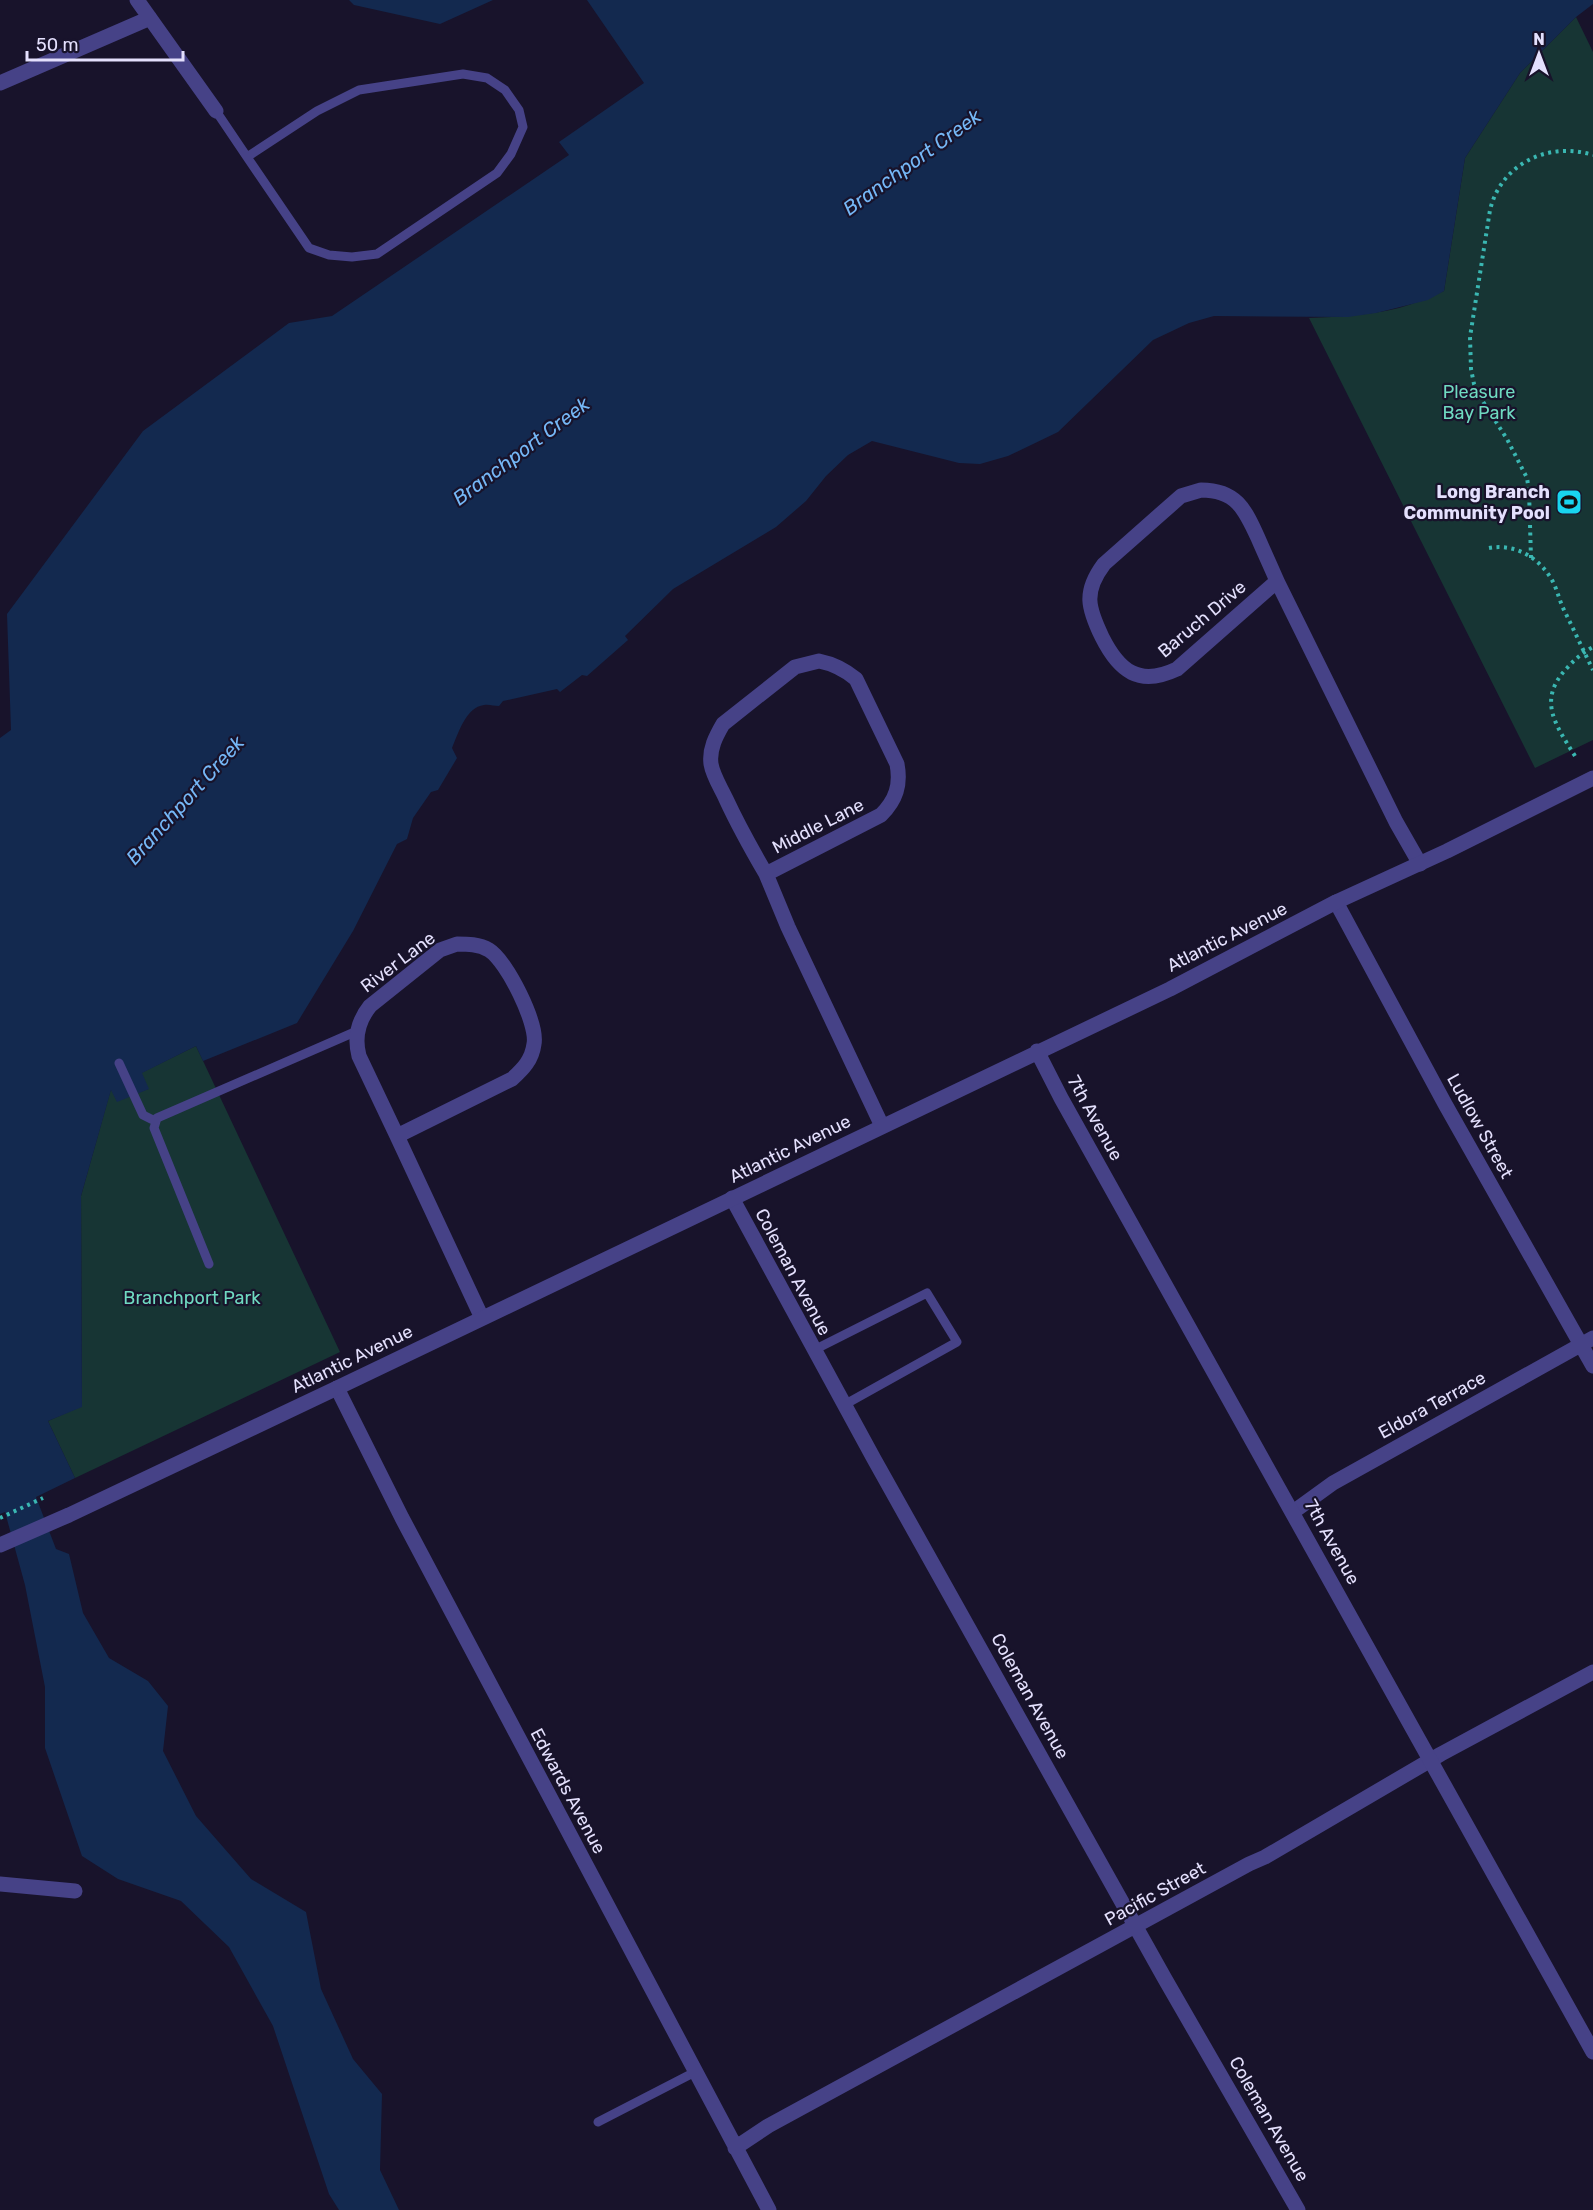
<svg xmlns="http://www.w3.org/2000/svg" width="1593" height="2210" viewBox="0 0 1593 2210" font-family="Rubik,sans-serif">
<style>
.green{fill:#173534}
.water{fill:#13294f}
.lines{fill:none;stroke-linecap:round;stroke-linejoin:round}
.path{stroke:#3ab7b2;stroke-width:4;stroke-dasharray:3 4.5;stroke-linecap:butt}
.service{stroke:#464287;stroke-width:9}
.minor{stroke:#464287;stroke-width:15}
.tertiary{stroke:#464287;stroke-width:15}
.labels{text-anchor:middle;stroke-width:4.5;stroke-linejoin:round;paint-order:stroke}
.park-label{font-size:18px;fill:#6fdac1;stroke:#18132b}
.poi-label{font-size:18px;font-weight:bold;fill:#e4e0fd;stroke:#18132b;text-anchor:end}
.street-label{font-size:18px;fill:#e4e0fd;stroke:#18132b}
.water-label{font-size:20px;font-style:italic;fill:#75b7f6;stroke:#18132b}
</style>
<rect width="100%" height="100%" fill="#18132b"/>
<path class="green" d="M1576,17L1593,52V740L1535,768L1309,318C1340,317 1369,315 1399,308C1414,304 1429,297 1444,291L1465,158L1520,73Z
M196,1046L340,1352L75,1478L48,1421L82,1406L81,1196L111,1089L117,1101L148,1089L141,1073Z"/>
<path class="water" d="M349,0H493L440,24L354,5Z
M587,0H1593V4L1576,17L1520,73L1465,158L1444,291L1428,300L1376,313L1348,317L1214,316L1189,323L1153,340L1058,432L1008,456L980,464L959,463L872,441L848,455L826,476L806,501L776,527L673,589L625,636L628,640L587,676L582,675L560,692L557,689L503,701L499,706C494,706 489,704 484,705C466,707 458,734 452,748L457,758L438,790L431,792L413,818L407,839L397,844L353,931L297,1023L203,1061L196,1046L142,1073L149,1089L117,1102L111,1090L81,1196L82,1407L48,1421L75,1478L36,1497L56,1549L69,1554L83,1613L109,1658L148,1681L168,1706L163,1751L196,1816L251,1879L306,1912L321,1989L353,2059L382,2094L380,2170L399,2210H339L329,2194L273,2026L229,1947L181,1901L118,1879L82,1856L45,1748V1687L25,1585L5,1512L0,1514V738L11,730L7,614L143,431L289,323L332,316L569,155L559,142L644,83Z"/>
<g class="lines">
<path class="path" d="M1489,548C1516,543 1542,559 1554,584C1558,593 1560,602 1564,610C1574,630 1583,650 1593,670
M1531,558L1529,491L1527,478L1507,439L1480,397L1474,384L1471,369L1470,337L1490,210C1501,164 1548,141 1593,155
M1575,756C1555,724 1537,700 1567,668C1575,659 1582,653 1593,647
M0,1518L43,1498"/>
<path class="service" d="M216,111L247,157L309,248L329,255L352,257L377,254L497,173L511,154L523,127L519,110L505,90L487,78L463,74L359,90L317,111L247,157
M119,1063L143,1115L155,1121
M209,1264L154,1128L157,1118L357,1031
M814,1350L927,1293L957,1342L844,1405
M598,2122L695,2072"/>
<path class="minor" d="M137,0L216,111
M0,83L150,18
M1201,490C1236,490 1245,509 1258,538C1264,552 1271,567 1277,581L1177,669C1139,687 1119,671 1102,637C1088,608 1083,592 1104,564L1181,496Z
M1277,581L1396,822L1420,864
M819,661C834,664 844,669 856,679L897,764C901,785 896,800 881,815L766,874C752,850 738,825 726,799C721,788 713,776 711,764C709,749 716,736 723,724L795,667Z
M766,874L788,927L882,1126
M1336,902L1445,1104L1593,1366
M457,944C467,944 479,944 489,950C507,961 538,1024 534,1044C532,1060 523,1069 512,1079L397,1136L359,1056C354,1037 358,1021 370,1006L440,950Z
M397,1136L482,1318
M732,1198L874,1459L1165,1979L1298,2210
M337,1388L402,1518L769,2210
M1293,1512L1333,1483L1593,1338
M0,1884L75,1891
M735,2148L768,2126L1249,1864L1265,1857L1441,1754L1593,1672"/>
<path class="tertiary" d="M1037,1051L1061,1098L1593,2052
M0,1545L69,1515L337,1388L1170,989L1336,902L1447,851L1593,778"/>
</g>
<defs>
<g id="stadium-square" transform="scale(1.35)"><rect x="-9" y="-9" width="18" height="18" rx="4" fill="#19d5ef" stroke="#18132b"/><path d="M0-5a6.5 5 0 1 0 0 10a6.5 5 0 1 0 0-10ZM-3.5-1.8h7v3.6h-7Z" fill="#111"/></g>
</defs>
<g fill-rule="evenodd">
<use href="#stadium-square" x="1569" y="502"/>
</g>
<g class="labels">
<g class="park-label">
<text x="1479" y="398">Pleasure<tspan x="1479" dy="21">Bay Park</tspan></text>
<text x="192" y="1304">Branchport Park</text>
</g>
<g class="poi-label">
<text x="1550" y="498">Long Branch<tspan x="1550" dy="21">Community Pool</tspan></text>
</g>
<g class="street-label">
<text transform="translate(1202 619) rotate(-40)" y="6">Baruch Drive</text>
<text transform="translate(818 826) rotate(-27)" y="6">Middle Lane</text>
<text transform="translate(1227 937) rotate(-27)" y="6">Atlantic Avenue</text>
<text transform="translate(398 962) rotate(-37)" y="6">River Lane</text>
<text transform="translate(1095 1118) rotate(61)" y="6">7th Avenue</text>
<text transform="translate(1480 1126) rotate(61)" y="6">Ludlow Street</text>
<text transform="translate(790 1149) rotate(-26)" y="6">Atlantic Avenue</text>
<text transform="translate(793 1272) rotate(62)" y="6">Coleman Avenue</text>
<text transform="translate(352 1359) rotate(-26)" y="6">Atlantic Avenue</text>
<text transform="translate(1432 1405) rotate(-29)" y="6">Eldora Terrace</text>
<text transform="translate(1332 1542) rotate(61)" y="6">7th Avenue</text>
<text transform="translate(1030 1696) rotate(61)" y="6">Coleman Avenue</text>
<text transform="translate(568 1791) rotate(62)" y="6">Edwards Avenue</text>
<text transform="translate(1155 1894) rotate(-29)" y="6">Pacific Street</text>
<text transform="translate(1269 2119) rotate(60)" y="6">Coleman Avenue</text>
</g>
<g class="water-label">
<text transform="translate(912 162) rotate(-36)" y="7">Branchport Creek</text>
<text transform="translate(521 451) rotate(-37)" y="7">Branchport Creek</text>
<text transform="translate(185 800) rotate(-48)" y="7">Branchport Creek</text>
</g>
</g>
<g transform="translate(1539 54)" stroke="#18132b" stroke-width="4.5" paint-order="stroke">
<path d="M0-4.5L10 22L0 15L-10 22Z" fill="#e4e0fd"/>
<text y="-9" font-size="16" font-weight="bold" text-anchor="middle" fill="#e4e0fd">N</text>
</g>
<path d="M27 51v9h156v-9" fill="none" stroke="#e4e0fd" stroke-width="3"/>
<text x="36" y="51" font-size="18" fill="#e4e0fd" stroke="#18132b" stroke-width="4.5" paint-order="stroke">50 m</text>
</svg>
